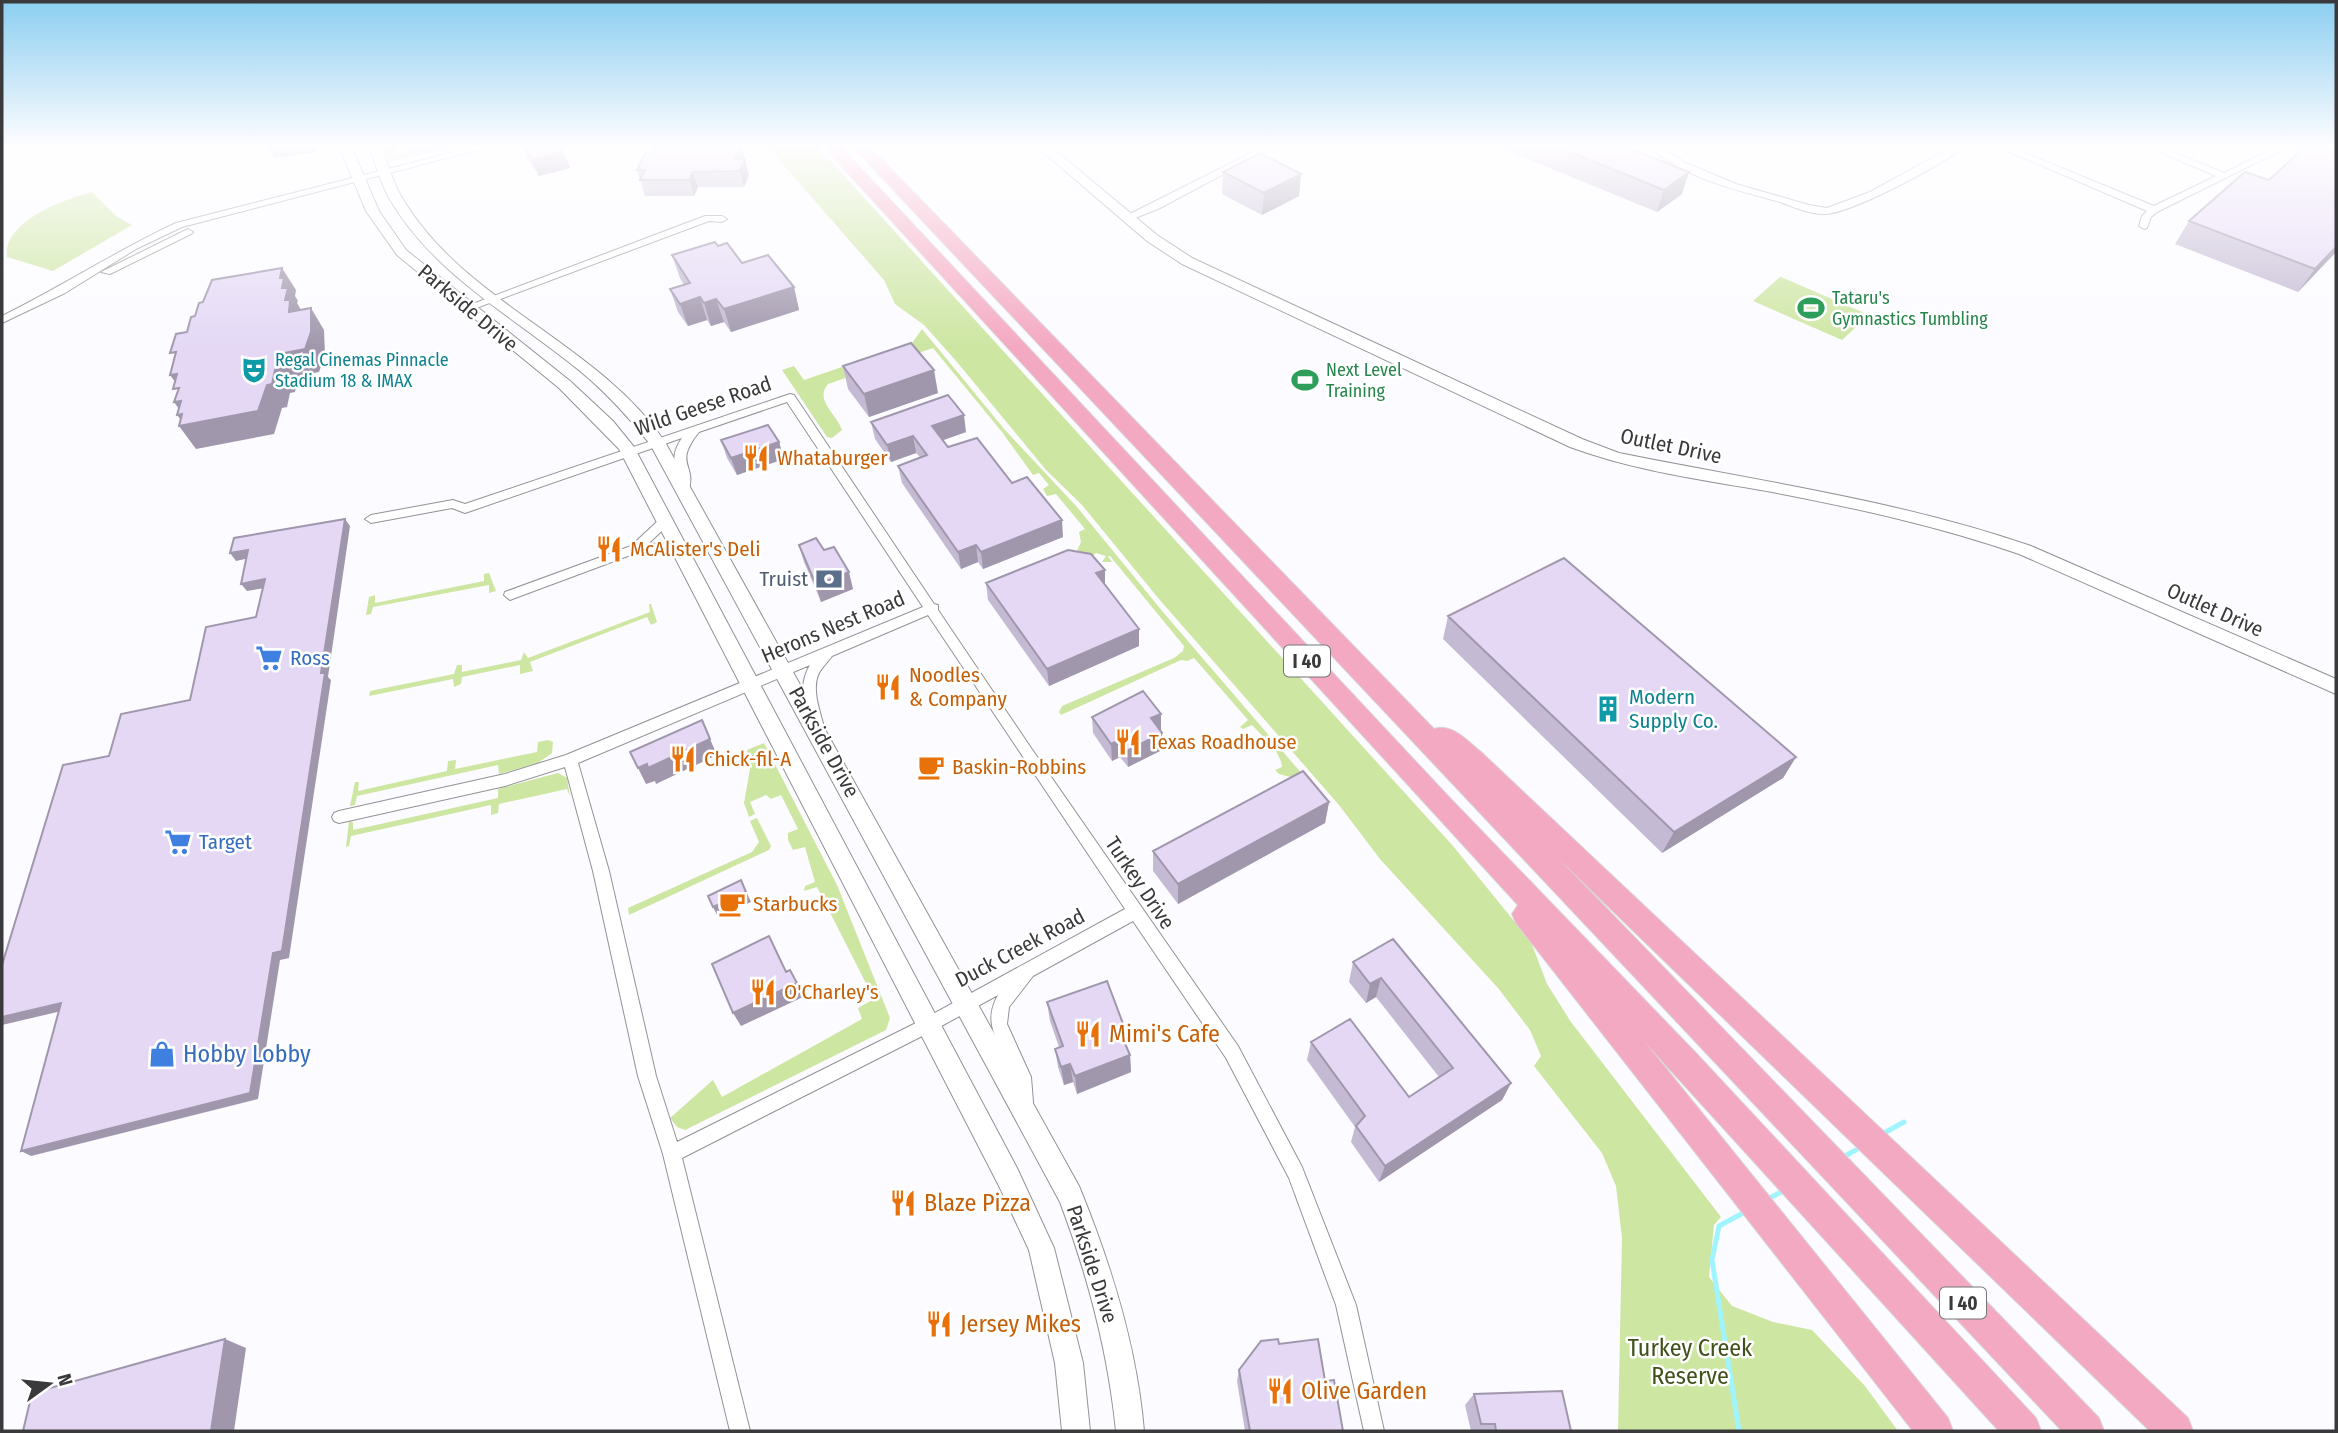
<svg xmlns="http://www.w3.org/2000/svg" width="2338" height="1433" viewBox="0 0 2338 1433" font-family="'Fira Sans Condensed',sans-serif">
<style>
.green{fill:#cde6a2}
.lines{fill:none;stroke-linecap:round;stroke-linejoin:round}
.stream{stroke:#9ff4fd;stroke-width:5}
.street-casing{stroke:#939295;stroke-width:2}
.secondary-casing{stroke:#939295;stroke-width:2}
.highway-casing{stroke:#d8d7d8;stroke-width:2}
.street{fill:#fff;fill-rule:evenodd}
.secondary{fill:#fff;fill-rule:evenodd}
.highway{fill:#f4a9c2;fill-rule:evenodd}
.wall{fill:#c4bad3}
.shaded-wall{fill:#a097ac}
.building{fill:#e4d8f5;stroke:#a097ac;stroke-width:2}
.labels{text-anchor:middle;stroke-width:5;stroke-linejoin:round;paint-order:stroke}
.far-leisure-label{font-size:18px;fill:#27864d;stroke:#fff;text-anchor:start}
.far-culture-label{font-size:18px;fill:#0d838f;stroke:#fff;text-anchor:start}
.shield{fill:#fff;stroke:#757476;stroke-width:2}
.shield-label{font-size:19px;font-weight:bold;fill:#3a393b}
.street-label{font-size:21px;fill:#3a393b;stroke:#fff}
.food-label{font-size:21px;fill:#c56008;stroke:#fff;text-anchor:start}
.service-label{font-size:21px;fill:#4e5e75;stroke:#fff;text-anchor:end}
.shop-label{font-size:21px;fill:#366cbe;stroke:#fff;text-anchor:start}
.culture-label{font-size:21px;fill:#0d838f;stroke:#fff;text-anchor:start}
.near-food-label{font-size:24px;fill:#c56008;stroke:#fff;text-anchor:start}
.near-shop-label{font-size:24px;fill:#366cbe;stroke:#fff;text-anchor:start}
.near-park-label{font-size:24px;fill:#40501b;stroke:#fff}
</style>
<rect width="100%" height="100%" fill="#fcfbff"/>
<path class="green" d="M385,146H395L398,153L412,149L414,153L438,146H459L393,161L387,158Z
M767,146H817L1453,846L1531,942L1547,984L1571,1022L1721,1217L1714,1225L1709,1277L1732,1306L1773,1322L1812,1330L1865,1386L1898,1431H1618L1622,1238L1616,1186L1602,1153L1534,1066L1541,1056L1530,1030L1498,988L1380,859L1339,805L1159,599L1082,505L1046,470L957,362L924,325L895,304L884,280Z
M92,192L117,217L132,225L53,271L7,257C3,221 65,199 92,192Z
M1780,277H1781L1869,315L1842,340L1753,301Z
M922,329L1005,430L1077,507L1163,612L1309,782L1279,774L1275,770L1282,767C1281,752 1263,737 1252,725L1243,729L1240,727L1248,720L1194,658L1187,661L1181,660L1061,715L1059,712L1062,706L1174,658L1183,651L1184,646L1110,556H1108L1112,562H1102L1106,556L1096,553L1090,558L1076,553L1081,542L1079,532L1085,529L1056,494L1047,496L1043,489L1049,485L1039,473L1033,475L1002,432L933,348L828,384C814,400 837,414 842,430L832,438L827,437L782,370L794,366L804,380L912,343Z
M489,573L496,591L489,593V585L373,607L371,614L366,615L369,597L375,595V603L484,581V574Z
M649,604H651L657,622L651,625L647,617L530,662L533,671L520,674V665L462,677L461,684L454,687L453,679L369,696L370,691L454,674L457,665H462V672L521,660L524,652L528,658L650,612Z
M548,740L553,742L552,753L538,763L499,774L498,765L357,796L355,805L350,806L355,782H359L358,791L447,771L448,761L456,760L455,769L537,752L538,742Z
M764,743L837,885L890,1018L886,1030L685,1130L677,1127L670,1118L713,1080L722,1097L862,1019L858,1008L874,999L817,887L804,891L805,886L815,882L805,847L793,850L788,840V833L798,829L781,795L771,799L766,795L750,802L755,814L749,817L744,803L750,769L747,750Z
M558,773L567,778L570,797L567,789L499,804L498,813L491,815V805L351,836L349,846L346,847L349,821L353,822V830L498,798V789Z
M757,818L771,846L769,850L629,915L628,908L752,852L759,842L750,821Z"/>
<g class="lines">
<path class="stream" d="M1884,1133L1904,1122
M1841,1158L1856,1150
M1768,1199L1785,1190
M1739,1431L1712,1260L1719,1226L1745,1212"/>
<g class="street-casing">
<path id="street" d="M478,146H493L182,227L136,249L65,293L2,323V316C61,287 116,251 176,223Z
M1265,146H1276L1158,209L1130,220L1122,218Z
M1648,146H1658L1686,163L1736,184L1809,205L1827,208L1870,192L1954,146H1965C1944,164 1854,212 1826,214C1811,215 1794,207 1780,202C1736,190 1683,178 1648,146Z
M1996,146H2008L2154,206L2216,176L2146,146H2158L2224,173L2279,146H2290L2157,212L2151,217L2147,228L2144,229L2139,226L2142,216L2147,211Z
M705,216H722L727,219L722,222L709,221L471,310L467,311L462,308Z
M188,229L193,232L191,234L110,274L101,272Z
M790,394L794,395L934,604L938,605V610L1031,748L1238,1046L1302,1167L1356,1305L1384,1431H1364L1336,1305L1289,1178L1226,1058L1133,921L1033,976L1009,1007L1007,1024L1031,1077L1033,1102L1030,1108L1024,1110L1018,1108C1013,1097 1016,1086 1013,1074C1003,1045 980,1027 998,995L934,1030L682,1158L750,1431H730L663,1154L638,1076L593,871L565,767L505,786L339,823L334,821L332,817L334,813L339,811L505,774L566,755L923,607L787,402L699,432C672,466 698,463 688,493L684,494L678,490C679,466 667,460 682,438L465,513L452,508L371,523L365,519L371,515L453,500L465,504ZM928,615L1125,909L922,1020L677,1142L656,1076L609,871L578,763L810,665C798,685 803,710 812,731H822L824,727C820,711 812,691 818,675C821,668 828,662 832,656Z
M665,517L669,518L671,521L669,524L648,544L677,543L683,547L681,550L636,553L515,598L510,600L504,595L505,592L631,546L661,518Z"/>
</g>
<g class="secondary-casing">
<path id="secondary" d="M339,146H351L379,211L406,250L570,381L613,421L634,447L1017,1168L1054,1248L1083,1363L1090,1431H1062L1055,1363L1029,1250L999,1186L619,449L559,388L397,255L366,211Z
M369,146H381C388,162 392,181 401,196C463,303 596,341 665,442L1079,1186C1111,1264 1137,1347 1144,1431H1116C1108,1352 1088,1276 1060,1202L650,444C629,418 607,393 580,371C513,316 432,274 388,196C380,181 375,162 369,146Z
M1036,146H1050L1157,235L1192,258L1582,439L1619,453C1758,481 1897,500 2031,546L2336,679V694L2019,554C1938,526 1856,508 1772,492C1704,480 1635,471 1570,447L1182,264L1147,241Z"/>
</g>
<g class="highway-casing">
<path id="highway" d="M823,146H840L1448,796L1695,1052L2036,1418L2041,1431H1999L1644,1041L1948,1418L1953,1431H1913L1516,923L1512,914L1518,905Z
M852,146H869L1434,729C1452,723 1467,741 1481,752L2188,1418L2193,1431H2150L1557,857L2099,1418L2104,1431H2062Z"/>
</g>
<use href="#street" class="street"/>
<use href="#secondary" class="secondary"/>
<use href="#highway" class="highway"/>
</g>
<path class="wall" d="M523,146H560L563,151L570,168L539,176L528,159Z
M741,146L749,175L744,187H698L694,196H645L637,170Z
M1496,146H1624L1682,194L1657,212Z
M1223,172L1301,174L1299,196L1262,215L1222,194Z
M2189,221L2336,252L2298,292L2175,244Z
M718,246L742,263L794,287L799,310L731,332L724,322L711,326L707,320L688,326L678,312L670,289L684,285L680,278L672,255Z
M843,366L938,393L869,417L848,389Z
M871,422L966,432L943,440L948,447L1012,483L1063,537L983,569L978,562L961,569L902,483L898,466L920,457L916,453L891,462L875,439Z
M721,440L779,442L784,459L737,475L727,458Z
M799,545L824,550L853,589L821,602L804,562Z
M1105,570V585L1139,646L1049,686L988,600L986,583Z
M1448,616L1796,757L1783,778L1662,853L1443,639Z
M1161,714V730L1160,731L1162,750L1128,767L1120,757L1112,761L1093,733L1092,717Z
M1329,802L1325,823L1178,904L1153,871V851Z
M1393,939L1511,1083L1502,1100L1379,1182L1351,1142L1355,1127L1307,1060L1311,1042L1409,1097L1439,1077L1376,997L1366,1003L1349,982L1353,962Z
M1047,1002L1126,1047L1130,1055L1131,1072L1077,1094L1073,1082L1064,1085L1058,1067L1055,1049L1059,1047L1050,1021Z
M1279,1344L1325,1381L1343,1431H1245L1237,1381L1239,1370Z
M1474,1394L1571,1431H1471L1465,1405Z"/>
<path class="shaded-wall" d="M267,146H319L317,152L274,158Z
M412,146H438L414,152Z
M740,146H741L749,175L744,187L740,171L734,159Z
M563,151L570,168L539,176L532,160Z
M693,172L698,187L694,196L689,180Z
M1689,172L1682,194L1657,212L1664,190Z
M1301,174L1299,196L1262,215L1264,193Z
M2336,247V252L2298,292L2315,269Z
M282,268L296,290L295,296L298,301L297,303L301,310L289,312L282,288L280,278Z
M794,287L799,310L731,332L724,309Z
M700,297L707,320L688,326L680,304Z
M716,299L724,322L711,326L704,303Z
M311,308L324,330L325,355L319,372L298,376L295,392L290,393L287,407L282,408L274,434L196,449L179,426L185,425L177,415L182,414L190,424L174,402L267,385L284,353Z
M934,370L938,393L869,417L864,394Z
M177,374L187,398L170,375Z
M964,415L966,432L935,443L932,426Z
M913,436L916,453L891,462L887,445Z
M779,442L784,459L737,475L731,458Z
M345,519L350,526L328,677L331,680L289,958L280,960L258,1099L31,1156L21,1151L273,953L321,673Z
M1062,520L1063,537L983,569L981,552Z
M976,545L978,562L961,569L958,552Z
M248,550L254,557L236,561L230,553Z
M1105,570V587L1096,573Z
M849,572L853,589L821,602L816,585Z
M265,579L271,587L247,591L241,584Z
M1139,629V646L1049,686L1047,669Z
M1161,714V730L1151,735V718Z
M1162,733V750L1128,767L1127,751Z
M710,739L717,755L656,784L655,781L646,784L638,768Z
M1119,740L1120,757L1112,761L1111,744Z
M1796,757L1783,778L1662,853L1674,832Z
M1329,802L1325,823L1178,904V884Z
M741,880L751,902L718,917L713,907Z
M1381,978L1376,997L1366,1003L1370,984Z
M797,983L803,997L741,1026L733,1013Z
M61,1003L70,1009L2,1025V1017Z
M1125,1029L1126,1047L1130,1055L1131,1072L1077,1094L1075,1076L1123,1039Z
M1070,1064L1073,1082L1064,1085L1061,1067Z
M1511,1083L1502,1100L1379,1182L1385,1166Z
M225,1339L246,1348L234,1431H211Z"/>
<path class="building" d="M524,146H560L563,151L532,160Z
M656,146H740L734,159H745L740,171L693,172L689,180H640L645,170H637L645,153H652Z
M1555,146H1624L1689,172L1664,190Z
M2306,146H2319L2336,152V247L2315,269L2189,221L2245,172L2269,180Z
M1260,153L1301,174L1264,193L1223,172Z
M715,242L718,246L727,243L742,263L768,255L794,287L724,309L716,299L704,303L700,297L680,304L670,289L690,283L672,255Z
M282,268L280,278H284L282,288H288L285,300H290L289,312L311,308V332L305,349L284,353L280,369L275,370L272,384L267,385L258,411L179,426L182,414L177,415L181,401L174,402L179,388L173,389L177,374L170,375L176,352L170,353L176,334L187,332L191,317L195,316L199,303L203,302L212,280Z
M911,343L934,370L864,394L843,366Z
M948,395L964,415L932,426L948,447L977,438L1012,483L1027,477L1062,520L981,552L976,545L958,552L898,466L927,455L913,436L887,445L871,422Z
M768,425L779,442L731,458L721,440Z
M345,519L321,673H325L282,951L273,953L250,1093L21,1151L61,1003L2,1017V965L63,765L109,756L121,714L190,700L206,627L256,617L265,579L241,584L248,550L230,553L234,538Z
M816,538L824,550L834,547L849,572L816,585L799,545Z
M1068,550L1091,554L1105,570L1096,573L1139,629L1047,669L986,583Z
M1564,558L1796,757L1674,832L1448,616Z
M1143,691L1161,714L1151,718L1162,733L1127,751L1119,740L1111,744L1092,717Z
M702,720L710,739L648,768L647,764L638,768L630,752Z
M1303,771L1329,802L1178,884L1153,851Z
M741,880L746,892L713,907L708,896Z
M769,936L786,972L790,970L797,983L733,1013L712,964Z
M1393,939L1511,1083L1385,1166L1356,1126L1365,1116L1311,1042L1350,1019L1409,1097L1453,1068L1381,978L1370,984L1353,962Z
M1107,981L1125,1029L1123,1039L1130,1055L1075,1076L1070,1064L1061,1067L1055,1049L1063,1046L1047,1002Z
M225,1339L211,1431H23L32,1393Z
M1278,1339L1279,1344L1318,1339L1325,1381L1334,1380L1343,1431H1250L1239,1370L1261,1341Z
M1562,1391L1571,1431H1496L1495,1424H1481L1474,1394Z"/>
<linearGradient id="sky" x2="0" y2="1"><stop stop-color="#8bcef0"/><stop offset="0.42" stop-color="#fefdff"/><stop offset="1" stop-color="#fefdff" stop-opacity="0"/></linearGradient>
<rect width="2338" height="347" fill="url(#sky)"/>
<defs>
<g id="stadium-bare" transform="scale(2.1)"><path d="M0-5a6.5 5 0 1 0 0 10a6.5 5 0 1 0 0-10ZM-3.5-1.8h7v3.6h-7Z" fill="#2e9e5b" stroke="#fff" stroke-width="2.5" paint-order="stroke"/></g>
<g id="theatre-bare" transform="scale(2.1)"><path d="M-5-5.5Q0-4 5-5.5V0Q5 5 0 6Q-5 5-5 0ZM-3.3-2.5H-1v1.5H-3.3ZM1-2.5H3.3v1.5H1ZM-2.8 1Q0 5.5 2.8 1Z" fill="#0f9aa8" stroke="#fff" stroke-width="2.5" paint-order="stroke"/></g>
<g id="restaurant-bare" transform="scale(2.1)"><path d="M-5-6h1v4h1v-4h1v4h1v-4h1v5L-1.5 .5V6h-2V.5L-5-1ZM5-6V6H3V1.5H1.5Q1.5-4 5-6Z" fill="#e8710a" stroke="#fff" stroke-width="2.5" paint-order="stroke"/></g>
<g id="bank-bare" transform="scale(2.1)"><path d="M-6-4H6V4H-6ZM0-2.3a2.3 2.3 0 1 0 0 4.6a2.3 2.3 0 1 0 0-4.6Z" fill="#5c6f8a" stroke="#fff" stroke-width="2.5" paint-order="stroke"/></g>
<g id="supermarket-bare" transform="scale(2.1)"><path d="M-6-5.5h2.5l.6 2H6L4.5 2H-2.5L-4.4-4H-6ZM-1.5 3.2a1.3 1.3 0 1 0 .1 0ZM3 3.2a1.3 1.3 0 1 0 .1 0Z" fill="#3f7fe0" stroke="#fff" stroke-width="2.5" paint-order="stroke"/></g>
<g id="building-bare" transform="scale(2.1)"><path d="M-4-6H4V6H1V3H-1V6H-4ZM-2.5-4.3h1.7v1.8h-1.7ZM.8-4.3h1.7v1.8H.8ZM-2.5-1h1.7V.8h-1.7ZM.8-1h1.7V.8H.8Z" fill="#0f9aa8" stroke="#fff" stroke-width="2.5" paint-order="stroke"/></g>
<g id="cafe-bare" transform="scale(2.1)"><path d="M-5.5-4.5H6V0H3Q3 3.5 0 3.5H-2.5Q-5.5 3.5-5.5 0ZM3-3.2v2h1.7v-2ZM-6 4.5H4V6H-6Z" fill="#e8710a" stroke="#fff" stroke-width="2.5" paint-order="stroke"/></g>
<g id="shop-bare" transform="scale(2.1)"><path d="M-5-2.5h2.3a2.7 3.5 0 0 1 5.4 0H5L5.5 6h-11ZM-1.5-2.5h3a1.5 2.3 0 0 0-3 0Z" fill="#3f7fe0" stroke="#fff" stroke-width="2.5" paint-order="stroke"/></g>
</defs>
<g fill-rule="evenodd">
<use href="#stadium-bare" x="1811" y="308"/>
<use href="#theatre-bare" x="254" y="370"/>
<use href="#stadium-bare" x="1305" y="380"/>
<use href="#restaurant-bare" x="756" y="458"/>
<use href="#restaurant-bare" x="609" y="549"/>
<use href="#bank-bare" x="829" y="579"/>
<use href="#supermarket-bare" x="269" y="658"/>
<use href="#restaurant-bare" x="888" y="687"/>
<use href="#building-bare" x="1608" y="709"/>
<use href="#restaurant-bare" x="1128" y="742"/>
<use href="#restaurant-bare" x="683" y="759"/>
<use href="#cafe-bare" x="931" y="767"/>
<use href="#supermarket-bare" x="178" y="842"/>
<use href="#cafe-bare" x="732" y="904"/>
<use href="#restaurant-bare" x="763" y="992"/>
<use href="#restaurant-bare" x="1088" y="1034"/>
<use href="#shop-bare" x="162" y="1054"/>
<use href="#restaurant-bare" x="903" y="1203"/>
<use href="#restaurant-bare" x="939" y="1324"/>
<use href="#restaurant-bare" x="1280" y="1391"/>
</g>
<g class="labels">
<g class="far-leisure-label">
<text x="1832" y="304">Tataru's<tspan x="1832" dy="21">Gymnastics Tumbling</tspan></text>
<text x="1326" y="376">Next Level<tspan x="1326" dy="21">Training</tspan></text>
</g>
<g class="far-culture-label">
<text x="275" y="366">Regal Cinemas Pinnacle<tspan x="275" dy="21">Stadium 18 &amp; IMAX</tspan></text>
</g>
<g class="shield">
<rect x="1284" y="645.5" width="46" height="31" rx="5"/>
<rect x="1940" y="1287.5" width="46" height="31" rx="5"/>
</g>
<g class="shield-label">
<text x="1307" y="668">I 40</text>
<text x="1963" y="1310">I 40</text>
</g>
<g class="street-label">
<text transform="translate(468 308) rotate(40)" y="7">Parkside Drive</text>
<text transform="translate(703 406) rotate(-19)" y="7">Wild Geese Road</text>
<text transform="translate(1671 446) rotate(12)" y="7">Outlet Drive</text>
<text transform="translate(2215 610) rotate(24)" y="7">Outlet Drive</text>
<text transform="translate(833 627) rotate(-23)" y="7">Herons Nest Road</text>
<text transform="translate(824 742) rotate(61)" y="7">Parkside Drive</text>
<text transform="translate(1140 883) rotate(56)" y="7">Turkey Drive</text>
<text transform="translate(1020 948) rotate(-28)" y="7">Duck Creek Road</text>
<text transform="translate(1092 1264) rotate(72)" y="7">Parkside Drive</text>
</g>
<g class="food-label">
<text x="777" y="465">Whataburger</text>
<text x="630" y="556">McAlister's Deli</text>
<text x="909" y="682">Noodles<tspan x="909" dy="24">&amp; Company</tspan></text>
<text x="1149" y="749">Texas Roadhouse</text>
<text x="704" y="766">Chick-fil-A</text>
<text x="952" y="774">Baskin-Robbins</text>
<text x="753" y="911">Starbucks</text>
<text x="784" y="999">O'Charley's</text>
</g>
<g class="service-label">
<text x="808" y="586">Truist</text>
</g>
<g class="shop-label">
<text x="290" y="665">Ross</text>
<text x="199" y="849">Target</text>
</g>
<g class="culture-label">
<text x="1629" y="704">Modern<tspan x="1629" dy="24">Supply Co.</tspan></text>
</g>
<g class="near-food-label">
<text x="1109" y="1042">Mimi's Cafe</text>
<text x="924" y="1211">Blaze Pizza</text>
<text x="960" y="1332">Jersey Mikes</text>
<text x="1301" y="1399">Olive Garden</text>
</g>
<g class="near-shop-label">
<text x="183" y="1062">Hobby Lobby</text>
</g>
<g class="near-park-label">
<text x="1690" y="1356">Turkey Creek<tspan x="1690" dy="28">Reserve</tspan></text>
</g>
</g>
<rect width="2338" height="1433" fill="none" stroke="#3a393b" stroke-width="7"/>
<g transform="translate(49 1384) rotate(75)" stroke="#ffffff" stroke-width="5" paint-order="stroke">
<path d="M0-5L12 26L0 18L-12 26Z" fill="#3a393b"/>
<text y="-10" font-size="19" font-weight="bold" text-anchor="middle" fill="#3a393b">N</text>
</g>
</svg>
